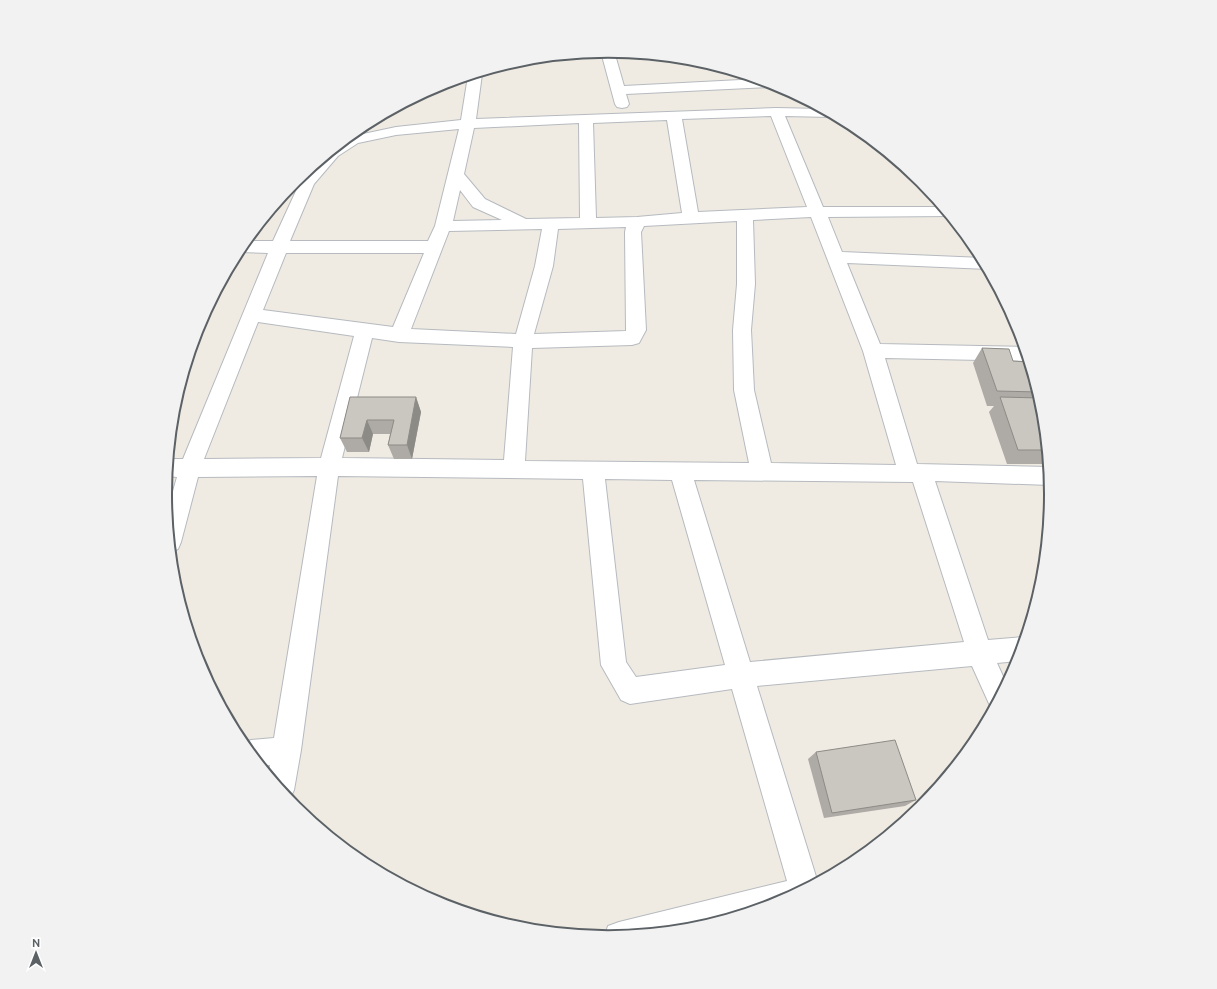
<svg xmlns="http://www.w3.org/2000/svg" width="1217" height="989" viewBox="0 0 1217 989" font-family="Ubuntu,sans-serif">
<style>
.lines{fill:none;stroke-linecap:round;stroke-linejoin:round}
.minor-casing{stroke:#b6babf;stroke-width:2}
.minor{fill:#fff;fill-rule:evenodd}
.wall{fill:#aeaaa5}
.shaded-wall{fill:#8d8b86}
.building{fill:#cac6c0;stroke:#8d8b86}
.rim{fill:none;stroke:#5b6165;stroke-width:2}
</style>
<rect width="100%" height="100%" fill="#efebe3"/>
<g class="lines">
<g class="minor-casing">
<path id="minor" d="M609,51H614L624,86L760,79L777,84L771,87L626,94L629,104L627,107L622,108L617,107L615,104L601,52Z
M481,72L482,74L476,119L776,108L823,109L836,116L831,117L785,116L823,207H943L951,216L828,217L842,252L983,258L988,269L847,263L880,344L1025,347L1029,360L1027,361L885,358L917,464L1049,467L1050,485L935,481L988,640L1023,637L1026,638L1019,661L997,663L1007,685L994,709L991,708L972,666L757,686L818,883L778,904L695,930L604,938L608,926L619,922L787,881L732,689L630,704L621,700L601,665L583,479L338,476L301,750L294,790L289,800L268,776L270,765L261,766L242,744L251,740L274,738L317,476L198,477L181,542L178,549L171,552L167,512L177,477L167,476L168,459H183L268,253L238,252L245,241H273L301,180L314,165L349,137L396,127L461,120L468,76ZM771,116L807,207L698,212L682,119ZM667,120L682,213L637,217L596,218L593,123ZM579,123L580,218L526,219L485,199L464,174L474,128ZM459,129L435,226L428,241H290L314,184L338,156L358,143L396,135ZM460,190L473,207L502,220L453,221ZM811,217L863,351L896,465L771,463L754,390L751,330L755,284L753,220ZM737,221V284L733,330L734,390L749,463L525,461L532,348L632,345L639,343L646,330L641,232L644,226ZM626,227L625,232L626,331L534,334L553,266L558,229ZM542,229L535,266L516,334L411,329L449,231ZM286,253H424L393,327L263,310ZM258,322L354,336L321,458L204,459ZM372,338L399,342L513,347L504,460L342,458ZM605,479L672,480L725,665L636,677L626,662ZM694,480L913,482L964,642L750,662Z"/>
</g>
<use href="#minor" class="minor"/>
</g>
<path class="wall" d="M982,348L1013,361L1029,362L1044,408L1049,464H1007L989,412L994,406H987L973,363Z
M350,397H416L421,412L412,459H394L388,445L390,434H373L369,452H347L340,438Z
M816,752L916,800L905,806L824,818L808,759Z"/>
<path class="shaded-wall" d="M416,397L421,412L412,459L407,445Z
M367,420L373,434L369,452L362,438Z"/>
<path class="building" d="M982,348L1009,349L1013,361L1029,362L1039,392L997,391Z
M350,397H416L407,445H388L394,420H367L362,438H340Z
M1000,397L1040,398L1044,408L1048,450H1018Z
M895,740L916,800L832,813L816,752Z"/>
<path d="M0 0H1217V989H0ZM172 494a436 436 0 1 1 872 0a436 436 0 1 1-872 0Z" fill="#f2f2f3" fill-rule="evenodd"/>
<path class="rim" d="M172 494a436 436 0 1 1 872 0a436 436 0 1 1-872 0Z"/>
<g transform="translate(36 953)" stroke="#ffffff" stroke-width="3" paint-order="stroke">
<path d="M0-3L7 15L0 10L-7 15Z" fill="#5b6165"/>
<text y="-6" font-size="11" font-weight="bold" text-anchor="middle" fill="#5b6165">N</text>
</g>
</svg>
